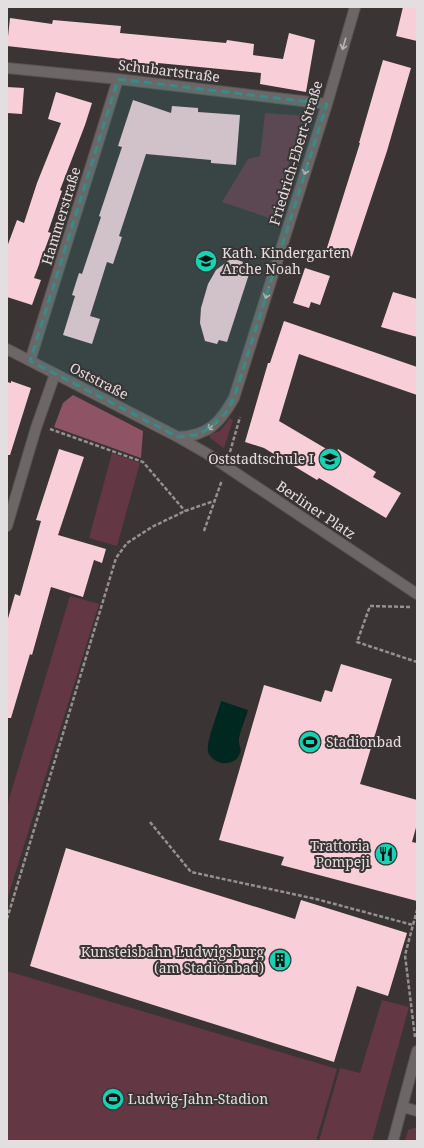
<svg xmlns="http://www.w3.org/2000/svg" width="424" height="1148" viewBox="0 0 424 1148" font-family="'Noto Serif',serif">
<style>
.green{fill:#643745}
.forest{fill:#8e5465}
.water{fill:#002820}
.building{fill:#f8cfd9}
.lines{fill:none;stroke-linecap:round;stroke-linejoin:round}
.lane-casing{stroke:#575354;stroke-width:12}
.street-casing{stroke:#575354;stroke-width:12}
.path{stroke:#959091;stroke-width:2.5;stroke-dasharray:4 2;stroke-linecap:butt}
.lane{stroke:#6c6667;stroke-width:10}
.street{stroke:#6c6667;stroke-width:10}
.oneway{stroke:#b9b5b6}
.marked{fill:#398b85;fill-opacity:0.2;stroke:#398b85;stroke-width:3;stroke-dasharray:8 5;stroke-linejoin:round}
.labels{text-anchor:middle;stroke-width:4;stroke-linejoin:round;paint-order:stroke}
.street-label{font-size:14px;fill:#e3dfe0;stroke:#3a3435}
.poi-label{font-size:14px;fill:#e3dfe0;stroke:#3a3435;text-anchor:start}
</style>
<rect width="100%" height="100%" fill="#3a3435"/>
<path class="green" d="M265,113L304,116L272,219L222,202L248,159L260,156Z
M230,418L233,420L224,448L210,438V434L220,431Z
M112,453L140,463L117,546L89,538Z
M70,596L99,604L7,900V806Z
M7,971L337,1069L316,1141H7Z
M382,1000L409,1007L372,1141H319L340,1068L360,1073Z
M417,1127V1141H405L408,1130Z"/>
<path class="forest" d="M73,395L143,431L141,458L54,427L63,403Z"/>
<path class="water" d="M221,701L248,710C246,718 240,731 239,739C238,746 244,749 238,757C235,762 227,764 222,763C216,762 210,757 208,752C206,741 218,713 221,701Z"/>
<path class="building" d="M403,7H417V41L396,36Z
M10,18L52,24L53,20L121,26L120,33L226,43L227,40L254,44L253,55L283,59L289,33L315,40L306,92L260,84L261,73L158,63V65L131,62V60L7,46Z
M383,60L411,68L387,151L351,259L326,251L360,143H359Z
M7,87L24,88L22,114L7,113Z
M56,92L92,103L85,125L60,190L62,191L48,232L51,233L34,278L41,280L32,305L7,297V247L17,220L24,223L37,183L61,123L48,119Z
M133,100L171,113L172,106L198,108V112L240,115L236,165L211,163V160L146,154L119,236L122,237L113,264L107,262L90,316L100,319L92,344L63,335L75,296L72,295L79,273L82,274L101,217L99,216L122,147L118,146Z
M232,258L243,262L241,268L250,271L227,342L219,340L217,344L205,341L200,323L201,308L208,284L216,270Z
M305,268L330,276L320,305L311,302L309,308L293,303Z
M393,292L417,299V337L381,327Z
M284,321L417,367V395L299,354L279,421L335,454L338,449L376,472L373,477L401,493L386,518L319,478L317,480L264,448L245,442L268,363H270Z
M11,381L31,388L10,455H7V382L11,383Z
M59,449L84,457L58,535L106,549L102,563L94,560L83,597L51,587L32,655L30,654L11,718H7V622L15,594L20,596L41,521L36,520Z
M341,664L392,679L360,784L417,800V824L412,842L417,843V901L281,865L284,857L219,840L264,685L321,702L325,690L332,692Z
M66,848L295,919L301,900L407,933L388,996L357,986L334,1062L30,966Z"/>
<g class="lines">
<g class="lane-casing">
<path id="lane" d="M403,1107L417,1111"/>
</g>
<g class="street-casing">
<path id="street" d="M7,68L118,79L327,104
M7,349L178,437L206,453L417,594
M30,361L118,79
M178,437C208,436 220,423 234,398L327,104L355,7
M7,526L36,428L55,374
M393,1141L417,1051"/>
</g>
<path class="path" d="M50,429L143,462L185,511
M230,452L240,417
M204,531L222,480
M410,607L370,606L357,642L417,662
M150,822L191,872L316,899L413,925
M7,919L116,558L127,543L152,527L185,511L214,501
M415,1037L405,955L417,910"/>
<use href="#lane" class="lane"/>
<use href="#street" class="street"/>
</g>
<defs><path id="oneway-shaft" d="M-6 0H5M1.5-3L5.5 0L1.5 3" fill="none" stroke-width="1.6" stroke-linecap="round" stroke-linejoin="round"/></defs>
<g class="oneway">
<use href="#oneway-shaft" transform="translate(344 44) rotate(106)"/>
<use href="#oneway-shaft" transform="translate(306 169) rotate(107)"/>
<use href="#oneway-shaft" transform="translate(267 293) rotate(107)"/>
<use href="#oneway-shaft" transform="translate(212 426) rotate(142)"/>
</g>
<path class="marked" d="M118,79L327,104L234,398L226,413L208,429L198,435L178,437L30,361Z"/>
<defs>
<g id="school-disc" transform="scale(1.15)"><circle r="9.5" fill="#13d5b4" stroke="#3a3435"/><path d="M0-5L7-2L0 1L-7-2ZM-4 1L0 2.5L4 1V4Q0 6-4 4Z" fill="#111"/></g>
<g id="stadium-disc" transform="scale(1.15)"><circle r="9.5" fill="#13d5b4" stroke="#3a3435"/><path d="M0-5a6.5 5 0 1 0 0 10a6.5 5 0 1 0 0-10ZM-3.5-1.8h7v3.6h-7Z" fill="#111"/></g>
<g id="restaurant-disc" transform="scale(1.15)"><circle r="9.5" fill="#13d5b4" stroke="#3a3435"/><path d="M-5-6h1v4h1v-4h1v4h1v-4h1v5L-1.5 .5V6h-2V.5L-5-1ZM5-6V6H3V1.5H1.5Q1.5-4 5-6Z" fill="#111"/></g>
<g id="building-disc" transform="scale(1.15)"><circle r="9.5" fill="#13d5b4" stroke="#3a3435"/><path d="M-4-6H4V6H1V3H-1V6H-4ZM-2.5-4.3h1.7v1.8h-1.7ZM.8-4.3h1.7v1.8H.8ZM-2.5-1h1.7V.8h-1.7ZM.8-1h1.7V.8H.8Z" fill="#111"/></g>
</defs>
<g fill-rule="evenodd">
<use href="#school-disc" x="206" y="261"/>
<use href="#school-disc" x="330" y="459"/>
<use href="#stadium-disc" x="310" y="742"/>
<use href="#restaurant-disc" x="386" y="854"/>
<use href="#building-disc" x="280" y="960"/>
<use href="#stadium-disc" x="113" y="1099"/>
</g>
<g class="labels">
<g class="street-label">
<text transform="translate(169 71) rotate(7)" y="5">Schubartstraße</text>
<text transform="translate(296 153) rotate(-73)" y="5">Friedrich-Ebert-Straße</text>
<text transform="translate(61 216) rotate(-73)" y="5">Hammerstraße</text>
<text transform="translate(99 381) rotate(27)" y="5">Oststraße</text>
<text transform="translate(316 510) rotate(34)" y="5">Berliner Platz</text>
</g>
<g class="poi-label">
<text x="222" y="258">Kath. Kindergarten<tspan x="222" dy="16">Arche Noah</tspan></text>
<text x="314" y="464" text-anchor="end">Oststadtschule I</text>
<text x="326" y="747">Stadionbad</text>
<text x="370" y="851" text-anchor="end">Trattoria<tspan x="370" dy="16">Pompeji</tspan></text>
<text x="264" y="957" text-anchor="end">Kunsteisbahn Ludwigsburg<tspan x="264" dy="16">(am Stadionbad)</tspan></text>
<text x="128" y="1104">Ludwig-Jahn-Stadion</text>
</g>
</g>
<rect width="424" height="1148" fill="none" stroke="#e3dfe0" stroke-width="16"/>
</svg>
